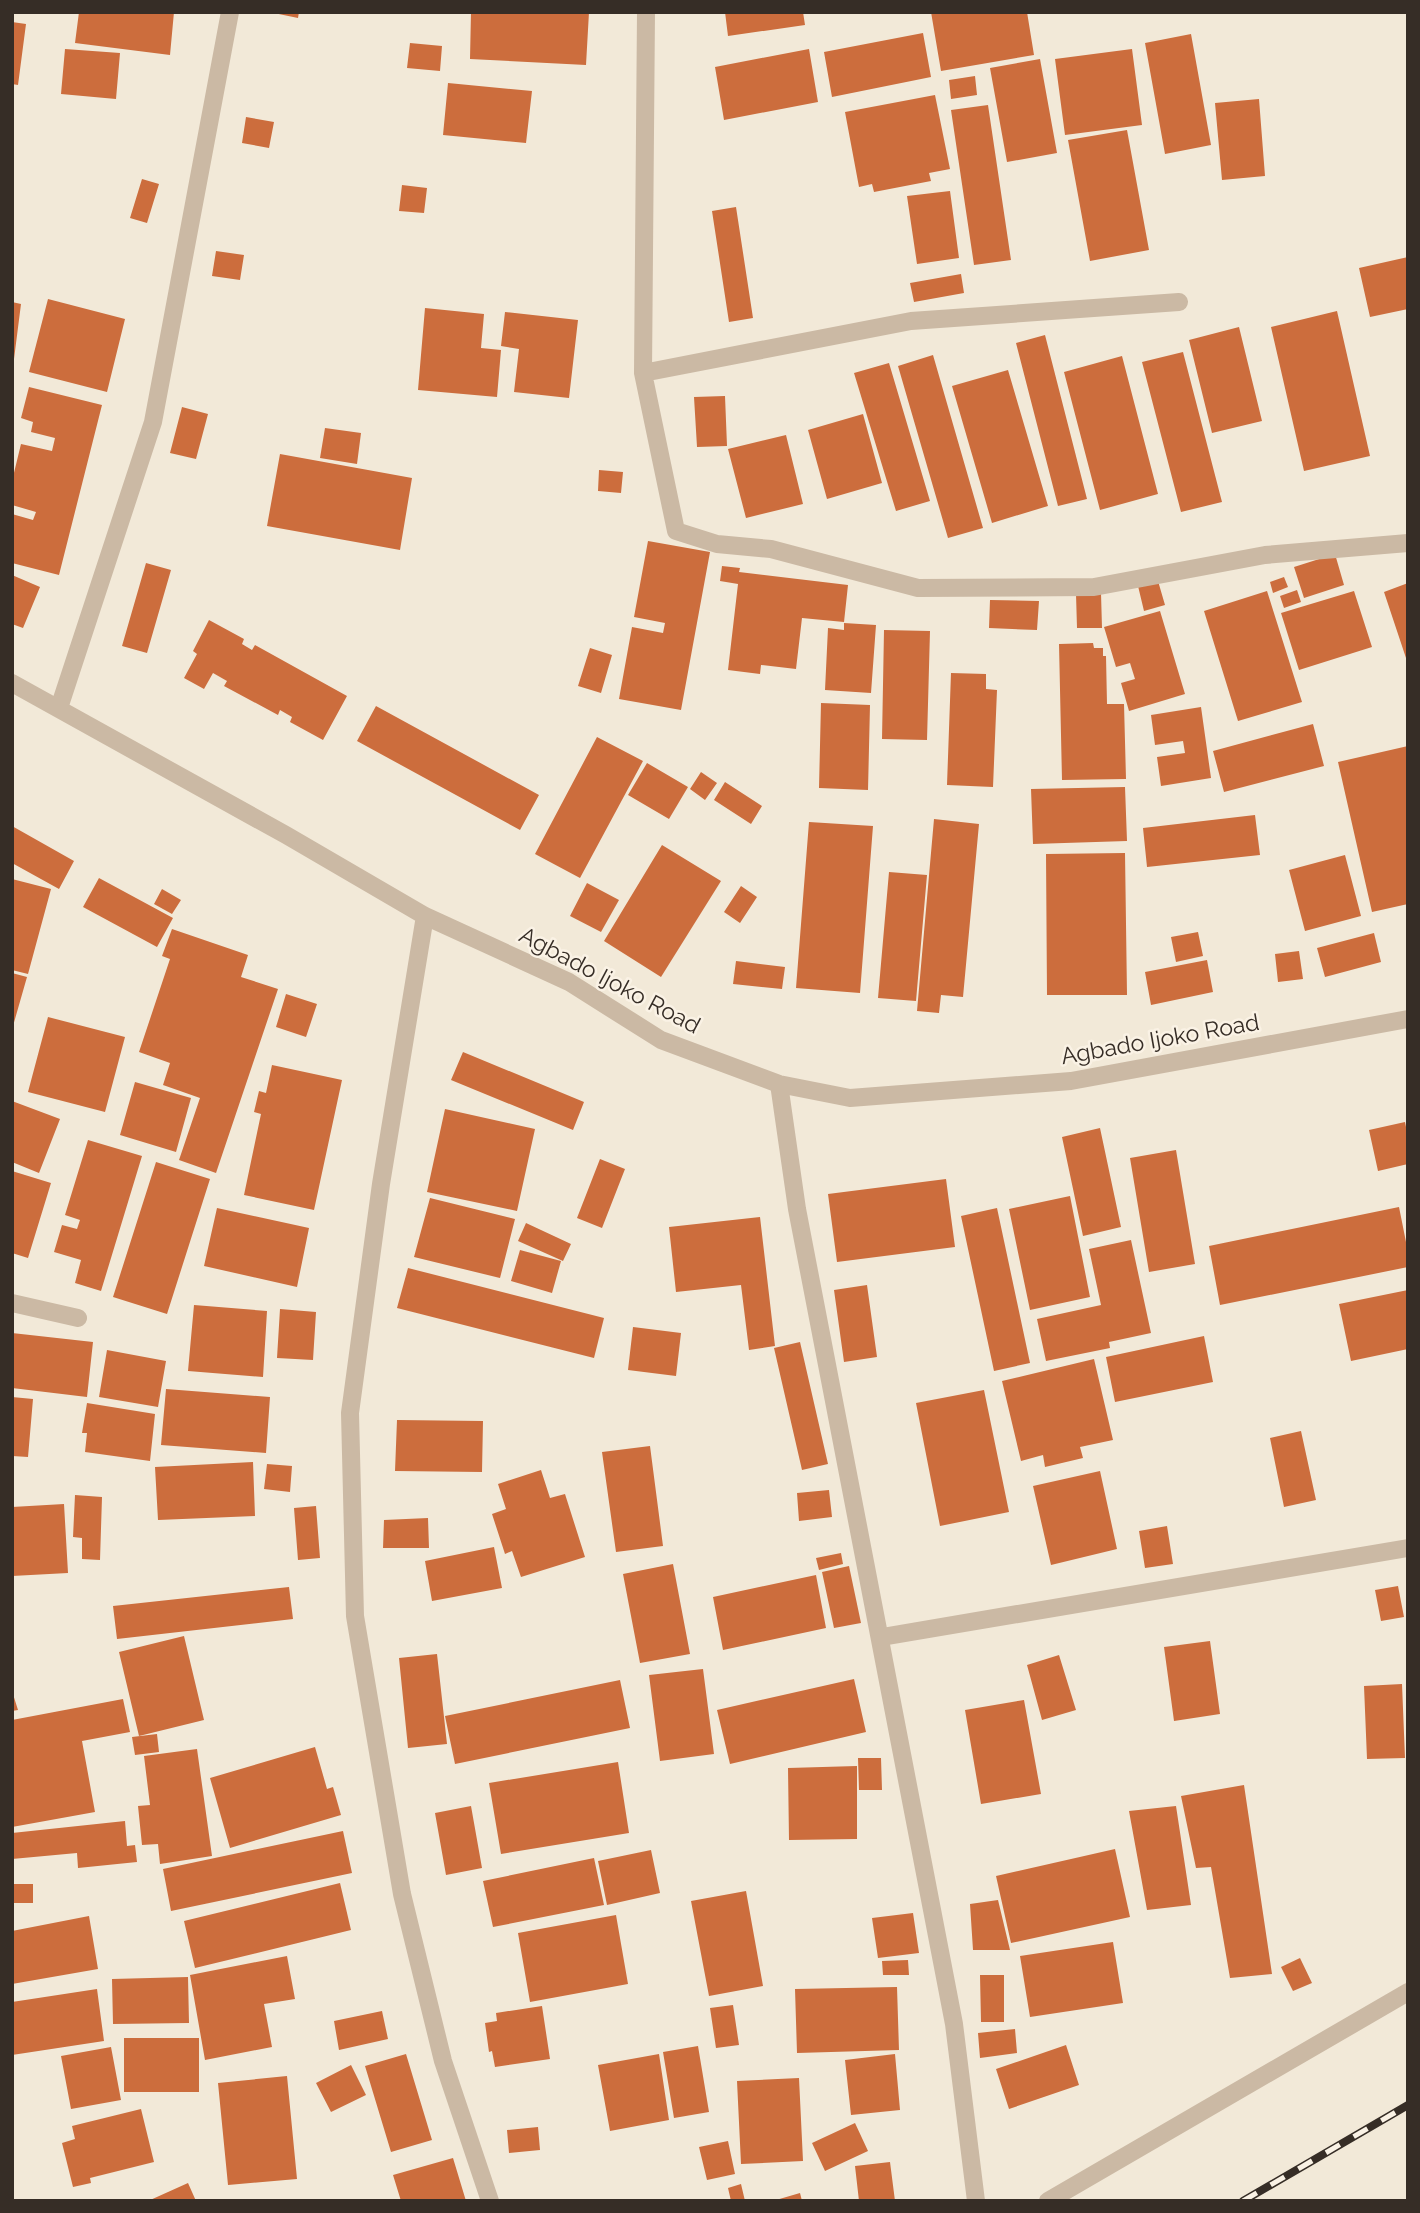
<svg xmlns="http://www.w3.org/2000/svg" width="1420" height="2213" viewBox="0 0 1420 2213" font-family="Raleway,sans-serif">
<style>
.building{fill:#cc6d3d}
.lines{fill:none;stroke-linecap:round;stroke-linejoin:round}
.minor{stroke:#cbb9a4;stroke-width:18}
.rail-casing{stroke:#362d26;stroke-width:8}
.rail{stroke:#faf2e5;stroke-width:5;stroke-dasharray:16;stroke-linecap:butt}
.labels{text-anchor:middle;stroke-width:5;stroke-linejoin:round;paint-order:stroke}
.street-label{font-size:23px;fill:#362d26;stroke:#faf2e5}
</style>
<rect width="100%" height="100%" fill="#f2e9d8"/>
<path class="building" d="M79,12H174L170,55L75,43Z
M269,12H299L298,18Z
M471,12H589L586,65L470,59Z
M725,12H803L805,25L728,36Z
M931,12H1027L1034,55L941,71Z
M12,22L26,24L18,85L12,84Z
M923,33L931,77L832,97L824,52Z
M1191,34L1211,145L1165,154L1145,43Z
M410,43L442,46L440,71L407,68Z
M65,49L120,53L116,99L61,94Z
M809,49L818,102L724,120L715,67Z
M1132,49L1142,125L1065,135L1055,59Z
M1040,59L1057,153L1007,162L990,68Z
M975,76L977,95L951,99L949,80Z
M448,83L532,91L526,143L443,135Z
M935,95L950,169L929,173L931,181L874,192L872,184L859,187L845,112Z
M1259,99L1265,176L1222,180L1215,103Z
M988,105L1011,260L974,265L951,110Z
M246,117L274,122L269,148L242,143Z
M1127,130L1149,250L1090,261L1068,140Z
M142,179L159,184L147,223L130,218Z
M402,185L427,188L424,213L399,211Z
M950,191L959,258L917,264L907,196Z
M736,207L753,318L729,322L712,211Z
M216,251L244,255L240,280L212,276Z
M1408,257V309L1370,317L1359,268Z
M961,274L964,293L914,302L910,283Z
M48,299L125,319L107,392L29,372Z
M12,302L21,304L14,359H12Z
M425,308L484,314L481,348L501,350L497,397L418,390Z
M1337,311L1370,456L1304,471L1271,327Z
M505,312L578,320L569,398L514,392L519,349L501,346Z
M1239,327L1262,421L1212,433L1189,340Z
M1045,335L1087,499L1058,506L1016,343Z
M1183,352L1222,502L1181,512L1142,362Z
M933,355L983,528L948,538L898,366Z
M1122,356L1158,494L1100,510L1064,372Z
M889,363L930,501L896,511L854,373Z
M1008,370L1048,506L992,523L952,386Z
M29,387L102,405L59,575L12,563V514L33,520L36,512L12,505V481L21,444L52,451L55,438L31,432L33,422L21,418Z
M725,396L727,446L697,447L694,397Z
M182,407L208,414L196,459L170,453Z
M863,414L882,483L827,499L808,430Z
M325,428L361,433L357,464L320,458Z
M786,435L803,504L746,518L728,449Z
M280,454L412,478L400,550L267,526Z
M599,470L623,472L621,493L598,491Z
M648,541L710,552L681,710L619,699L632,627L663,633L665,623L634,617Z
M1335,554L1344,585L1304,598L1294,567Z
M146,563L171,570L147,653L122,646Z
M722,566L740,568L739,572L848,585L844,622L802,618L796,669L761,665L760,674L728,670L738,584L720,581Z
M12,575L40,587L23,628L12,624Z
M1284,577L1288,587L1273,593L1270,582Z
M1158,581L1165,605L1144,611L1138,586Z
M1408,583V661H1407L1384,592Z
M1297,590L1301,602L1284,608L1280,596Z
M1267,591L1302,702L1238,721L1204,611Z
M1354,591L1372,647L1299,670L1281,613Z
M1101,593L1102,628H1077L1076,594Z
M990,600L1039,601L1037,630L989,628Z
M1160,611L1185,694L1129,711L1121,683L1135,679L1130,663L1116,667L1104,627Z
M209,620L244,639L242,644L252,650L255,645L347,696L323,740L290,722L292,717L280,710L278,715L224,686L227,681L213,673L204,689L184,678L197,654L193,651Z
M844,623L876,625L871,693L825,690L828,628L844,630Z
M884,630L930,631L927,740L882,739Z
M1093,643L1094,648H1103V656H1106L1107,704H1124L1126,779L1062,780L1059,644Z
M590,648L612,655L601,693L578,686Z
M951,673L986,674V689L997,690L993,787L947,785Z
M821,703L870,705L868,790L819,788Z
M376,706L539,795L520,830L357,741Z
M1201,707L1211,778L1161,786L1157,757L1185,753L1183,741L1155,745L1151,715Z
M1313,724L1324,766L1224,792L1213,751Z
M597,737L643,761L580,878L535,854Z
M1408,746V904L1372,912L1338,762Z
M647,763L688,787L669,819L628,795Z
M701,772L717,783L705,800L690,789Z
M725,782L762,806L751,824L714,800Z
M1125,787L1127,841L1033,844L1031,789Z
M1255,815L1260,855L1147,867L1143,828Z
M934,819L979,824L963,997L941,995L939,1013L917,1011Z
M809,822L873,826L860,993L796,988Z
M12,826L74,861L59,889L12,863Z
M662,845L721,881L661,977L604,941Z
M1125,853L1127,995H1047L1046,854Z
M1345,855L1361,916L1305,931L1289,870Z
M889,872L927,875L916,1001L878,998Z
M99,878L173,918L157,947L83,907Z
M12,879L51,889L28,974L12,970Z
M587,883L619,900L601,932L570,916Z
M741,886L757,897L740,923L724,912Z
M162,889L181,900L172,914L154,904Z
M172,929L248,955L241,977L278,989L216,1173L179,1160L200,1098L163,1085L170,1063L139,1052L170,959L162,956Z
M1198,932L1203,956L1176,962L1171,937Z
M1374,933L1381,962L1325,977L1317,948Z
M1299,951L1303,979L1278,982L1275,954Z
M1207,960L1213,992L1151,1005L1145,972Z
M736,961L785,967L782,989L733,984Z
M12,973L27,977L13,1026H12Z
M286,994L317,1004L306,1037L276,1027Z
M48,1017L125,1037L105,1112L28,1092Z
M463,1052L584,1102L573,1130L451,1080Z
M272,1065L342,1080L314,1210L244,1195L261,1114L254,1112L259,1091L266,1093Z
M135,1082L191,1098L176,1152L120,1135Z
M12,1101L60,1119L39,1173L12,1162Z
M445,1109L535,1129L517,1211L427,1192Z
M1405,1122L1408,1137V1164L1378,1171L1369,1130Z
M1100,1128L1121,1227L1083,1236L1062,1137Z
M88,1140L142,1156L101,1291L75,1283L81,1260L54,1252L62,1225L77,1229L80,1220L65,1215Z
M1176,1150L1195,1264L1149,1272L1130,1158Z
M600,1159L625,1169L602,1228L577,1218Z
M156,1162L210,1179L167,1314L113,1297Z
M12,1171L51,1183L28,1258L12,1253Z
M946,1179L955,1247L837,1262L828,1194Z
M1070,1196L1090,1297L1030,1310L1009,1209Z
M430,1198L515,1219L500,1278L414,1257Z
M1399,1207L1408,1252V1267L1220,1305L1209,1246Z
M217,1208L309,1228L297,1287L204,1266Z
M997,1208L1030,1363L994,1371L961,1216Z
M760,1217L775,1346L749,1350L741,1285L676,1292L669,1227Z
M526,1223L571,1244L563,1261L518,1241Z
M1131,1240L1151,1333L1109,1342L1110,1348L1046,1361L1037,1319L1101,1305L1089,1249Z
M520,1250L561,1261L552,1293L511,1281Z
M408,1268L604,1318L594,1358L397,1308Z
M867,1285L877,1357L844,1362L834,1290Z
M1408,1290V1349L1351,1361L1339,1304Z
M194,1305L267,1311L263,1377L188,1371Z
M280,1309L316,1312L313,1360L277,1358Z
M633,1327L681,1333L676,1376L628,1370Z
M12,1333L93,1342L87,1397L12,1388Z
M1204,1336L1213,1382L1115,1402L1106,1357Z
M800,1342L828,1464L802,1470L774,1348Z
M107,1350L166,1361L158,1407L99,1397Z
M1094,1359L1113,1440L1080,1447L1083,1458L1045,1467L1043,1455L1021,1461L1002,1381Z
M166,1389L270,1397L266,1453L161,1445Z
M984,1390L1009,1512L940,1526L916,1403Z
M12,1397L33,1399L28,1457L12,1456Z
M87,1403L155,1414L150,1461L85,1452L87,1433H82Z
M397,1420L483,1421L482,1472L395,1471Z
M1301,1431L1316,1500L1284,1507L1270,1438Z
M650,1446L663,1546L616,1552L602,1452Z
M253,1462L255,1516L158,1520L155,1467Z
M267,1464L292,1466L290,1492L264,1489Z
M541,1470L550,1498L565,1494L585,1557L521,1577L512,1551L505,1554L492,1514L506,1509L498,1484Z
M1100,1471L1117,1549L1051,1565L1033,1486Z
M829,1490L832,1517L799,1521L797,1493Z
M75,1495L102,1497L100,1560L82,1559V1538L73,1537Z
M64,1504L68,1573L12,1576V1507Z
M316,1506L320,1558L298,1560L294,1508Z
M428,1518L429,1548H383L384,1520Z
M1167,1526L1173,1564L1145,1568L1139,1531Z
M494,1547L502,1588L432,1601L425,1561Z
M841,1553L843,1564L819,1570L816,1558Z
M673,1564L690,1654L640,1663L623,1574Z
M849,1566L861,1623L834,1628L822,1572Z
M816,1575L826,1628L723,1650L713,1597Z
M1398,1586L1404,1617L1381,1621L1375,1590Z
M289,1587L293,1619L117,1639L113,1606Z
M184,1636L204,1720L139,1736L119,1652Z
M1210,1641L1220,1714L1174,1721L1164,1647Z
M437,1654L447,1744L408,1748L399,1658Z
M1059,1655L1076,1710L1042,1720L1027,1665Z
M703,1669L714,1754L660,1761L649,1675Z
M854,1679L866,1732L730,1764L717,1710Z
M620,1680L630,1728L455,1764L445,1716Z
M1402,1684L1405,1758L1367,1759L1364,1686Z
M12,1691L18,1710L12,1711Z
M123,1699L130,1732L82,1741L95,1812L12,1827V1720Z
M1024,1700L1041,1794L981,1804L965,1710Z
M157,1734L159,1752L135,1755L132,1737Z
M315,1747L327,1789L333,1787L341,1815L230,1848L210,1778Z
M197,1749L212,1856L160,1864L158,1844L142,1845L138,1806L150,1805L144,1756Z
M858,1758H881L882,1790H859Z
M618,1762L629,1833L501,1854L489,1783Z
M857,1766V1839L789,1840L788,1768Z
M1244,1785L1272,1974L1230,1978L1211,1867L1196,1868L1181,1796Z
M471,1806L482,1868L446,1875L435,1813Z
M1176,1806L1191,1905L1147,1910L1129,1811Z
M125,1821L127,1846L135,1845L137,1862L78,1868L77,1853L12,1859V1833Z
M343,1831L352,1873L171,1911L163,1869Z
M1115,1849L1130,1917L1011,1943L996,1876Z
M651,1850L660,1893L607,1905L598,1861Z
M594,1858L604,1905L493,1927L483,1881Z
M340,1883L351,1930L195,1968L184,1921Z
M12,1884H33V1903H12Z
M746,1891L763,1986L709,1996L691,1901Z
M998,1900L1010,1950H973L970,1904Z
M913,1913L919,1953L878,1958L872,1918Z
M616,1915L628,1984L530,2002L518,1933Z
M89,1916L98,1969L12,1984V1931Z
M1113,1942L1123,2003L1030,2017L1020,1956Z
M287,1956L295,1999L264,2004L272,2047L205,2060L190,1975Z
M1300,1958L1312,1983L1293,1991L1281,1967Z
M908,1960L909,1975H883L882,1961Z
M980,1975H1004V2022H981Z
M188,1977L189,2023L113,2024L112,1979Z
M897,1987L899,2050L797,2053L795,1989Z
M97,1989L104,2041L12,2055V2002Z
M733,2005L739,2045L716,2048L710,2008Z
M542,2006L550,2059L495,2067L492,2051L489,2052L485,2023L497,2021L496,2013Z
M382,2011L388,2039L339,2050L334,2021Z
M1015,2029L1017,2053L980,2058L978,2033Z
M124,2038H199V2092H124Z
M1066,2045L1079,2085L1009,2109L996,2069Z
M698,2046L709,2112L674,2118L663,2052Z
M111,2047L121,2100L71,2109L61,2056Z
M406,2054L432,2140L391,2152L365,2066Z
M659,2054L669,2120L610,2131L598,2065Z
M895,2054L900,2110L851,2115L845,2060Z
M351,2065L366,2095L331,2112L316,2083Z
M287,2076L297,2179L228,2185L218,2083Z
M799,2078L803,2161L741,2164L737,2081Z
M141,2109L154,2162L90,2178L91,2183L73,2187L62,2143L75,2139L72,2126Z
M855,2123L868,2151L825,2171L812,2143Z
M538,2127L540,2150L509,2153L507,2130Z
M728,2141L735,2174L707,2180L699,2147Z
M453,2158L466,2201H401L393,2175Z
M890,2162L895,2201H859L855,2166Z
M188,2183L196,2201H148Z
M741,2184L745,2201H731L728,2188Z
M800,2193L802,2201H776V2200Z"/>
<g class="lines">
<path class="minor" d="M646,12L643,373L676,531L717,544L771,549L918,588L1094,587L1265,555L1408,543
M643,373L911,321L1179,302
M12,683L286,835L425,916L569,982L661,1040L779,1084L850,1098L1071,1081L1408,1019
M59,708L153,422L230,12
M425,916L381,1184L350,1413L355,1616L402,1894L443,2061L490,2201
M779,1084L797,1209L954,2024L976,2201
M12,1303L78,1318
M882,1637L1408,1548
M1048,2201L1408,1992"/>
<g class="rail-casing">
<path id="rail" d="M1243,2201L1408,2105"/>
</g>
<use href="#rail" class="rail"/>
</g>
<g class="labels">
<g class="street-label">
<text transform="translate(610 980) rotate(28)" y="8">Agbado Ijoko Road</text>
<text transform="translate(1160 1039) rotate(-10)" y="8">Agbado Ijoko Road</text>
</g>
</g>
<rect width="1420" height="2213" fill="none" stroke="#362d26" stroke-width="28"/>
</svg>
